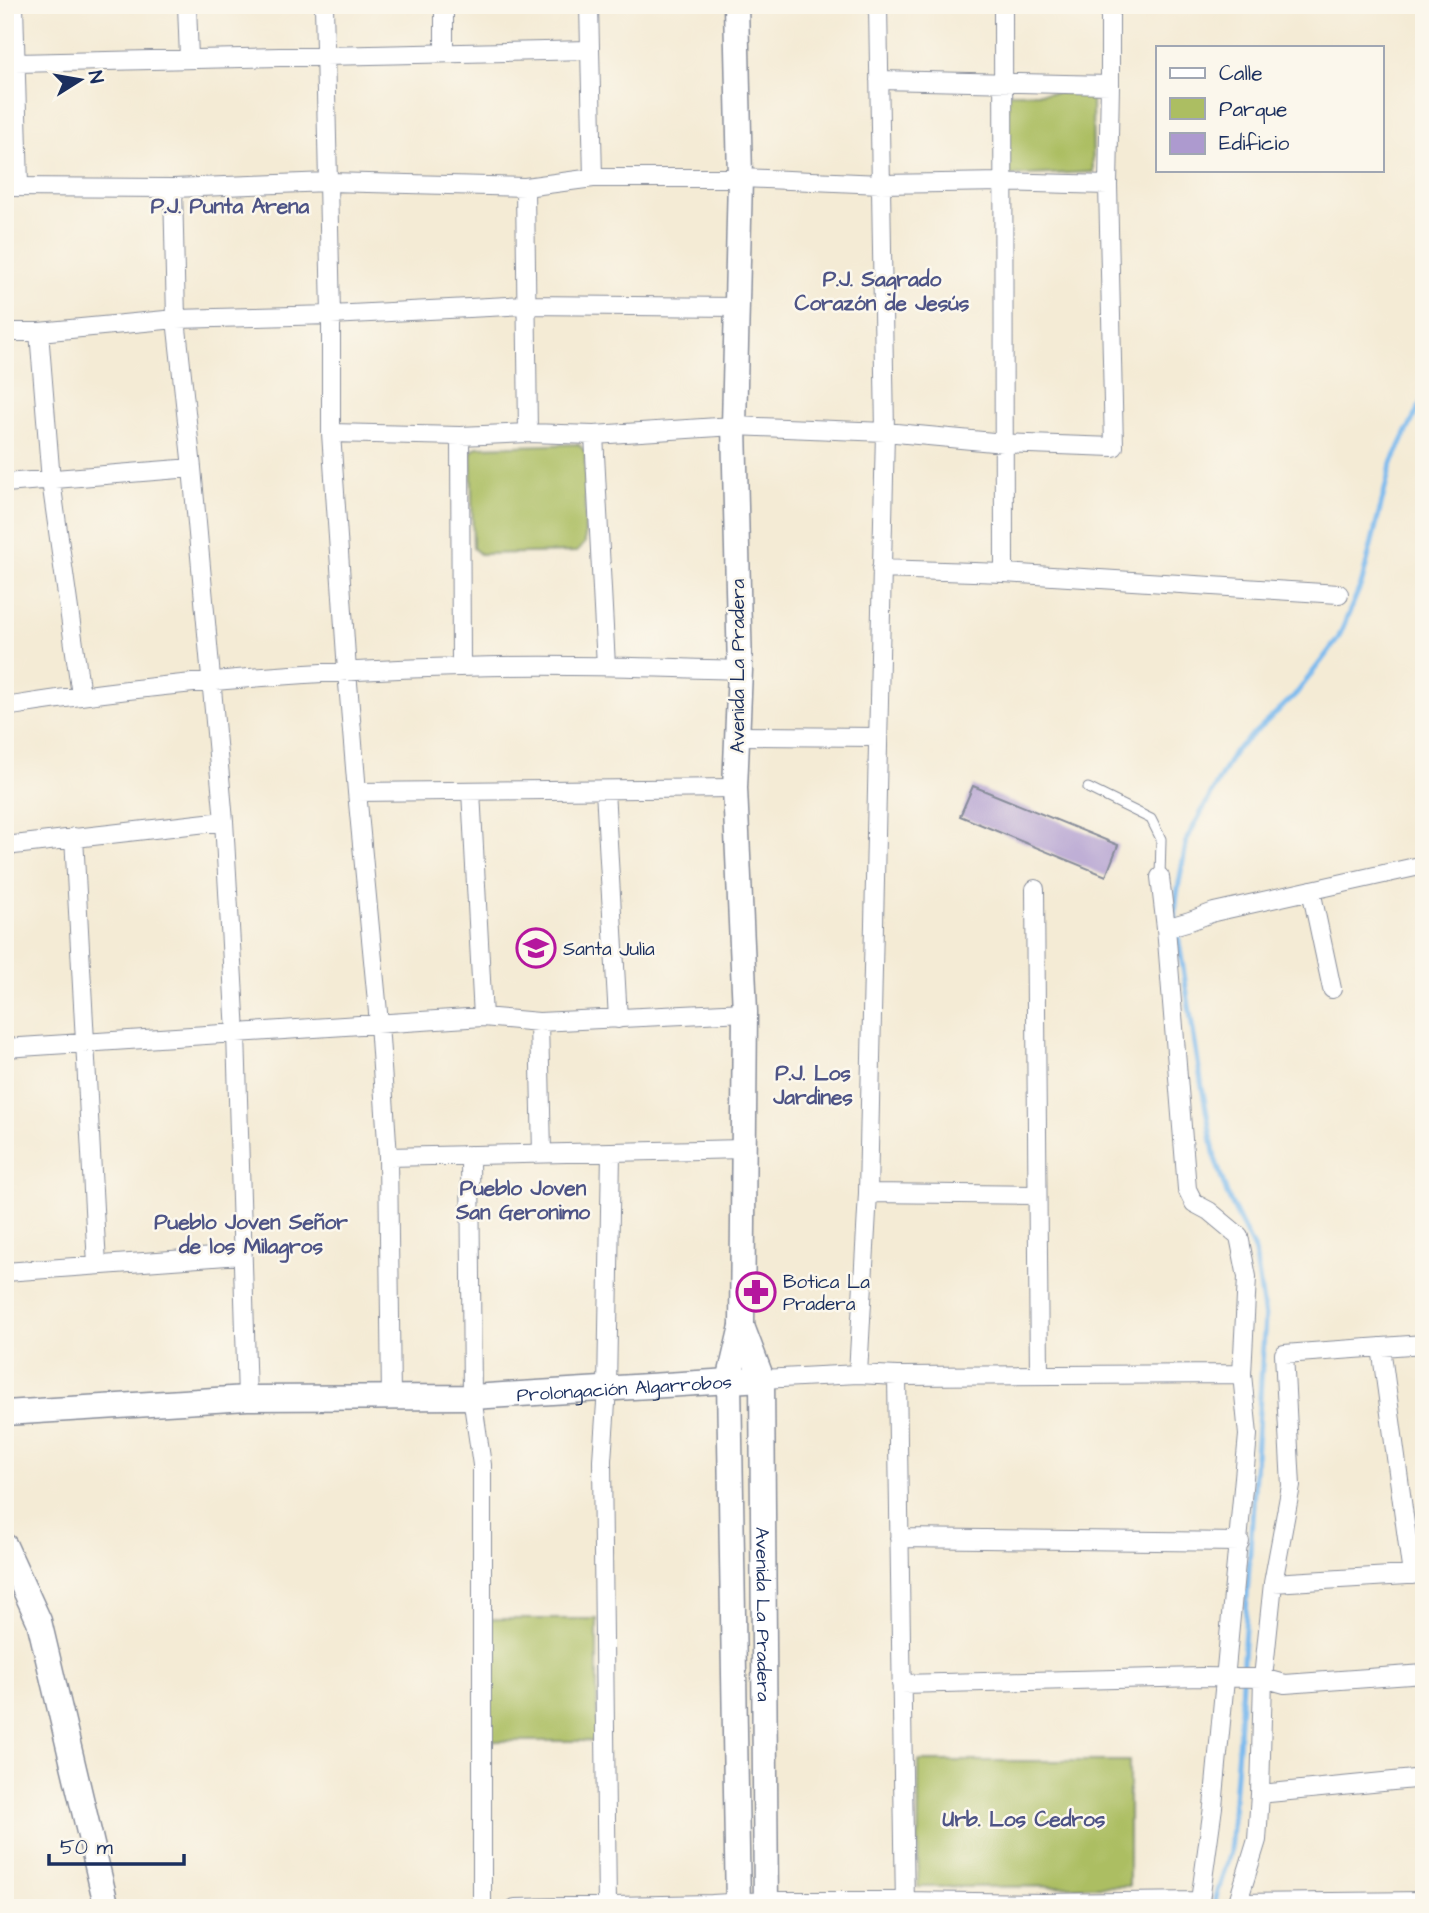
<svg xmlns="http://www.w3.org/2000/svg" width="1429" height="1913" viewBox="0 0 1429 1913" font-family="'Architects Daughter',sans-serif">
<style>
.green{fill:#acbe62;stroke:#647660;stroke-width:2}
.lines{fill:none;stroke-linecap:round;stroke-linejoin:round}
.stream{stroke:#7abaee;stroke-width:5}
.building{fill:#ad9acf}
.lane-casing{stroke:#888d9a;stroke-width:11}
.street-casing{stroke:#888d9a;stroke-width:20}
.secondary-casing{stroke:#888d9a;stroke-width:27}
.lane{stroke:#fff;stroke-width:9}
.street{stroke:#fff;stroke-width:18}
.secondary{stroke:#fff;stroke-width:24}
.labels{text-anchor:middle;stroke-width:5;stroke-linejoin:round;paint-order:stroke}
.street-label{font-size:19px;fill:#1b2f5e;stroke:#fbf7ec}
.poi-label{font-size:19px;fill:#1b2f5e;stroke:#fbf7ec;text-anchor:start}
.neighbourhood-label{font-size:21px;font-weight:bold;fill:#4e5486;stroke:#fbf7ec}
</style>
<rect width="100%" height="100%" fill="#fbf7ec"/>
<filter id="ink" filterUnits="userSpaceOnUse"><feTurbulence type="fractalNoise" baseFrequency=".0143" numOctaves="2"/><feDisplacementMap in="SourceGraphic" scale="14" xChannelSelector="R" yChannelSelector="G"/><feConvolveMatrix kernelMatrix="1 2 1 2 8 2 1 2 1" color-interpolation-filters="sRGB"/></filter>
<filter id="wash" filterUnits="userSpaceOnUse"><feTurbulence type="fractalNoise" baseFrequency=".00686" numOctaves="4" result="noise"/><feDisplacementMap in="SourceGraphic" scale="28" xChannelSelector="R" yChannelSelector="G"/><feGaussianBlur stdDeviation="1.57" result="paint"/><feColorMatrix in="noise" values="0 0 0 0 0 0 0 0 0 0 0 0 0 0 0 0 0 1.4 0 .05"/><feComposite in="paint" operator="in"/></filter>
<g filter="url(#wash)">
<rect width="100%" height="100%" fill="#f4ebd5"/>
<path class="green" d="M1007,93H1092L1093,172L1008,176Z
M578,444L585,451V543L577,552L480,554L473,548L471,452L477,447Z
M487,1619H597V1741H488Z
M919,1761H1129V1886L918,1887Z"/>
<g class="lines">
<path class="stream" d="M1213,1908L1230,1852L1240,1721L1243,1659L1265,1318L1255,1252L1227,1194L1215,1158L1201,1081L1180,949L1175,913L1177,894L1187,839L1234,752L1296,694L1338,639L1362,582L1391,465L1424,396"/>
</g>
<g id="blocks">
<path class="building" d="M973,786L1118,845L1106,876L960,816Z"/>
</g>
</g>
<g filter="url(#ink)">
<use href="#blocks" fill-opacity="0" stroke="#888d9a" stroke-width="2"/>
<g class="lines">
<g class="lane-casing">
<path id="lane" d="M1088,788L1151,819L1161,839L1160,877"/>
</g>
<g class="street-casing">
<path id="street" d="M14,5L19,186
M187,5L189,58
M324,5L331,315V433L347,671L357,792L379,1023L388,1157L391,1398
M589,5L593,178
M1003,5L1004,573
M444,53V5
M16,63L590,50
M879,80L1110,85
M5,187L173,188L328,182L525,187L593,178H740L881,184L1003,182L1108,185
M525,187L528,433
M173,188L176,319L192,468L224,821L236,1033L247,1398
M5,332H39L176,319L331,315L526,305L738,307
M39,332L51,481L81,695
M331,433L460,436L528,433L594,435L734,426L885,432L1004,443L1114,447L1108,185L1110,85V5
M594,435L606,666
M460,436L461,667
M5,483L192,468
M881,569L1004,573L1339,594
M5,707C155,683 307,671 459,667C552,664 646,667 740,670
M737,736L877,737
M605,790L618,1019
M471,791L483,1017
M357,792L735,788
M74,837L97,1265
M5,846L224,821
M1160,877L1166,928L1187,1189L1194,1203L1209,1211L1239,1236L1247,1277L1242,1374L1248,1435L1213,1807L1199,1908
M1035,889L1039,1375
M1311,890L1332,989
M1166,928L1190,921L1214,912L1424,865
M539,1022L542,1154
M5,1048L483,1017L539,1022L745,1012
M470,1155L472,1397L482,1465V1908
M388,1157L744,1149
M868,1193L1037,1195
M5,1272L241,1255
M1381,1347L1412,1575
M858,1374L868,1193L885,432L878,5
M897,1376L905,1908
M762,1379L858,1374L897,1376L1242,1374
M899,1538L1240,1542
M1273,1583L1424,1574
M901,1684L1202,1677L1263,1678L1285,1684L1424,1674
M1260,1794L1424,1778
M1238,1903L1424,1901
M515,1908L712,1904L766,1901H904L1044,1903L1200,1901
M607,1908L602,1460L607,1389L611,1152
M1236,1908L1257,1840L1260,1794L1263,1678L1273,1583L1291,1486L1284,1354L1424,1344"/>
</g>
<g class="secondary-casing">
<g id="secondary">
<path d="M736,5L740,178L734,426L740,670L735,788L745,1012L742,1326L729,1381L738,1908"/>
<path id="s1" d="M742,1326L762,1379L766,1908"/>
<path id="s2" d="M5,1413L247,1398L472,1397L762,1379"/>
<path d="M5,1546L39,1621L107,1908"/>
</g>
</g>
<use href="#lane" class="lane"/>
<use href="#street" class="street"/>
<use href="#secondary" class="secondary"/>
</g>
</g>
<defs>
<g id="school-ring" transform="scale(2.0125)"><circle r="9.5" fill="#fbf7ec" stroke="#b5179e" stroke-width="1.5"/><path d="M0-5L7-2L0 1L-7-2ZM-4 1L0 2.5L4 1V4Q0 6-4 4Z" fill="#b5179e"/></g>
<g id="pharmacy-ring" transform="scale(2.0125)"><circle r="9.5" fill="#fbf7ec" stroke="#b5179e" stroke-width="1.5"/><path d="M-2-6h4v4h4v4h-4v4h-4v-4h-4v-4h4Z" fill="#b5179e"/></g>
</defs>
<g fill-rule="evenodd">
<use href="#school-ring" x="536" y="948"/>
<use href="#pharmacy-ring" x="756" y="1292"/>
</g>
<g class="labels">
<g class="street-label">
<text transform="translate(737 666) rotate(-90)" y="7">Avenida La Pradera</text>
<text dy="7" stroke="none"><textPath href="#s2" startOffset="620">Prolongación Algarrobos</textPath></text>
<text dy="7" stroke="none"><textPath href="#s1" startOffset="292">Avenida La Pradera</textPath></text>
</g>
<g class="poi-label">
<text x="563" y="955">Santa Julia</text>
<text x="783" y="1288">Botica La<tspan x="783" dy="22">Pradera</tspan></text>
</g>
<g class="neighbourhood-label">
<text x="230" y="213">P.J. Punta Arena</text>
<text x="882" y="286">P.J. Sagrado<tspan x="882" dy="24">Corazón de Jesús</tspan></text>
<text x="813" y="1080">P.J. Los<tspan x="813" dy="24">Jardines</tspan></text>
<text x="523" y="1195">Pueblo Joven<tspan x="523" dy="24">San Geronimo</tspan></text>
<text x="251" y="1229">Pueblo Joven Señor<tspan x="251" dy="24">de los Milagros</tspan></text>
<text x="1024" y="1826">Urb. Los Cedros</text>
</g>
</g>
<rect width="1429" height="1913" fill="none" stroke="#fbf7ec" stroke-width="28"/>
<rect x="1156" y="46" width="228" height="126" fill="#fbf7ec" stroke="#a1a7b3" stroke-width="2"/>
<rect x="1170" y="68" width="35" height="10" fill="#ffffff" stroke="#a1a7b3" stroke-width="2"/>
<text x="1219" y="80" font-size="21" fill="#1b2f5e">Calle</text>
<rect x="1170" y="98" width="35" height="21" fill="#acbe62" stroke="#a1a7b3" stroke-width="2"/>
<text x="1219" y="116" font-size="21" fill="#1b2f5e">Parque</text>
<rect x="1170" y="133" width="35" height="21" fill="#ad9acf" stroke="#a1a7b3" stroke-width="2"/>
<text x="1219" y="150" font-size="21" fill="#1b2f5e">Edificio</text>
<g transform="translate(80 80) rotate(79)" stroke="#fbf7ec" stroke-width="5" paint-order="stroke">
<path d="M0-5L12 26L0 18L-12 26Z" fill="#1b2f5e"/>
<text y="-10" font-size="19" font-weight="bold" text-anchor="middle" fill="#1b2f5e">N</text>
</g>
<path d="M49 1854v10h135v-10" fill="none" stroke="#1b2f5e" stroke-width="3.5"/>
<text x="60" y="1854" font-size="21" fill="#1b2f5e" stroke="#fbf7ec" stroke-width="5" paint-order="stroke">50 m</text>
</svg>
